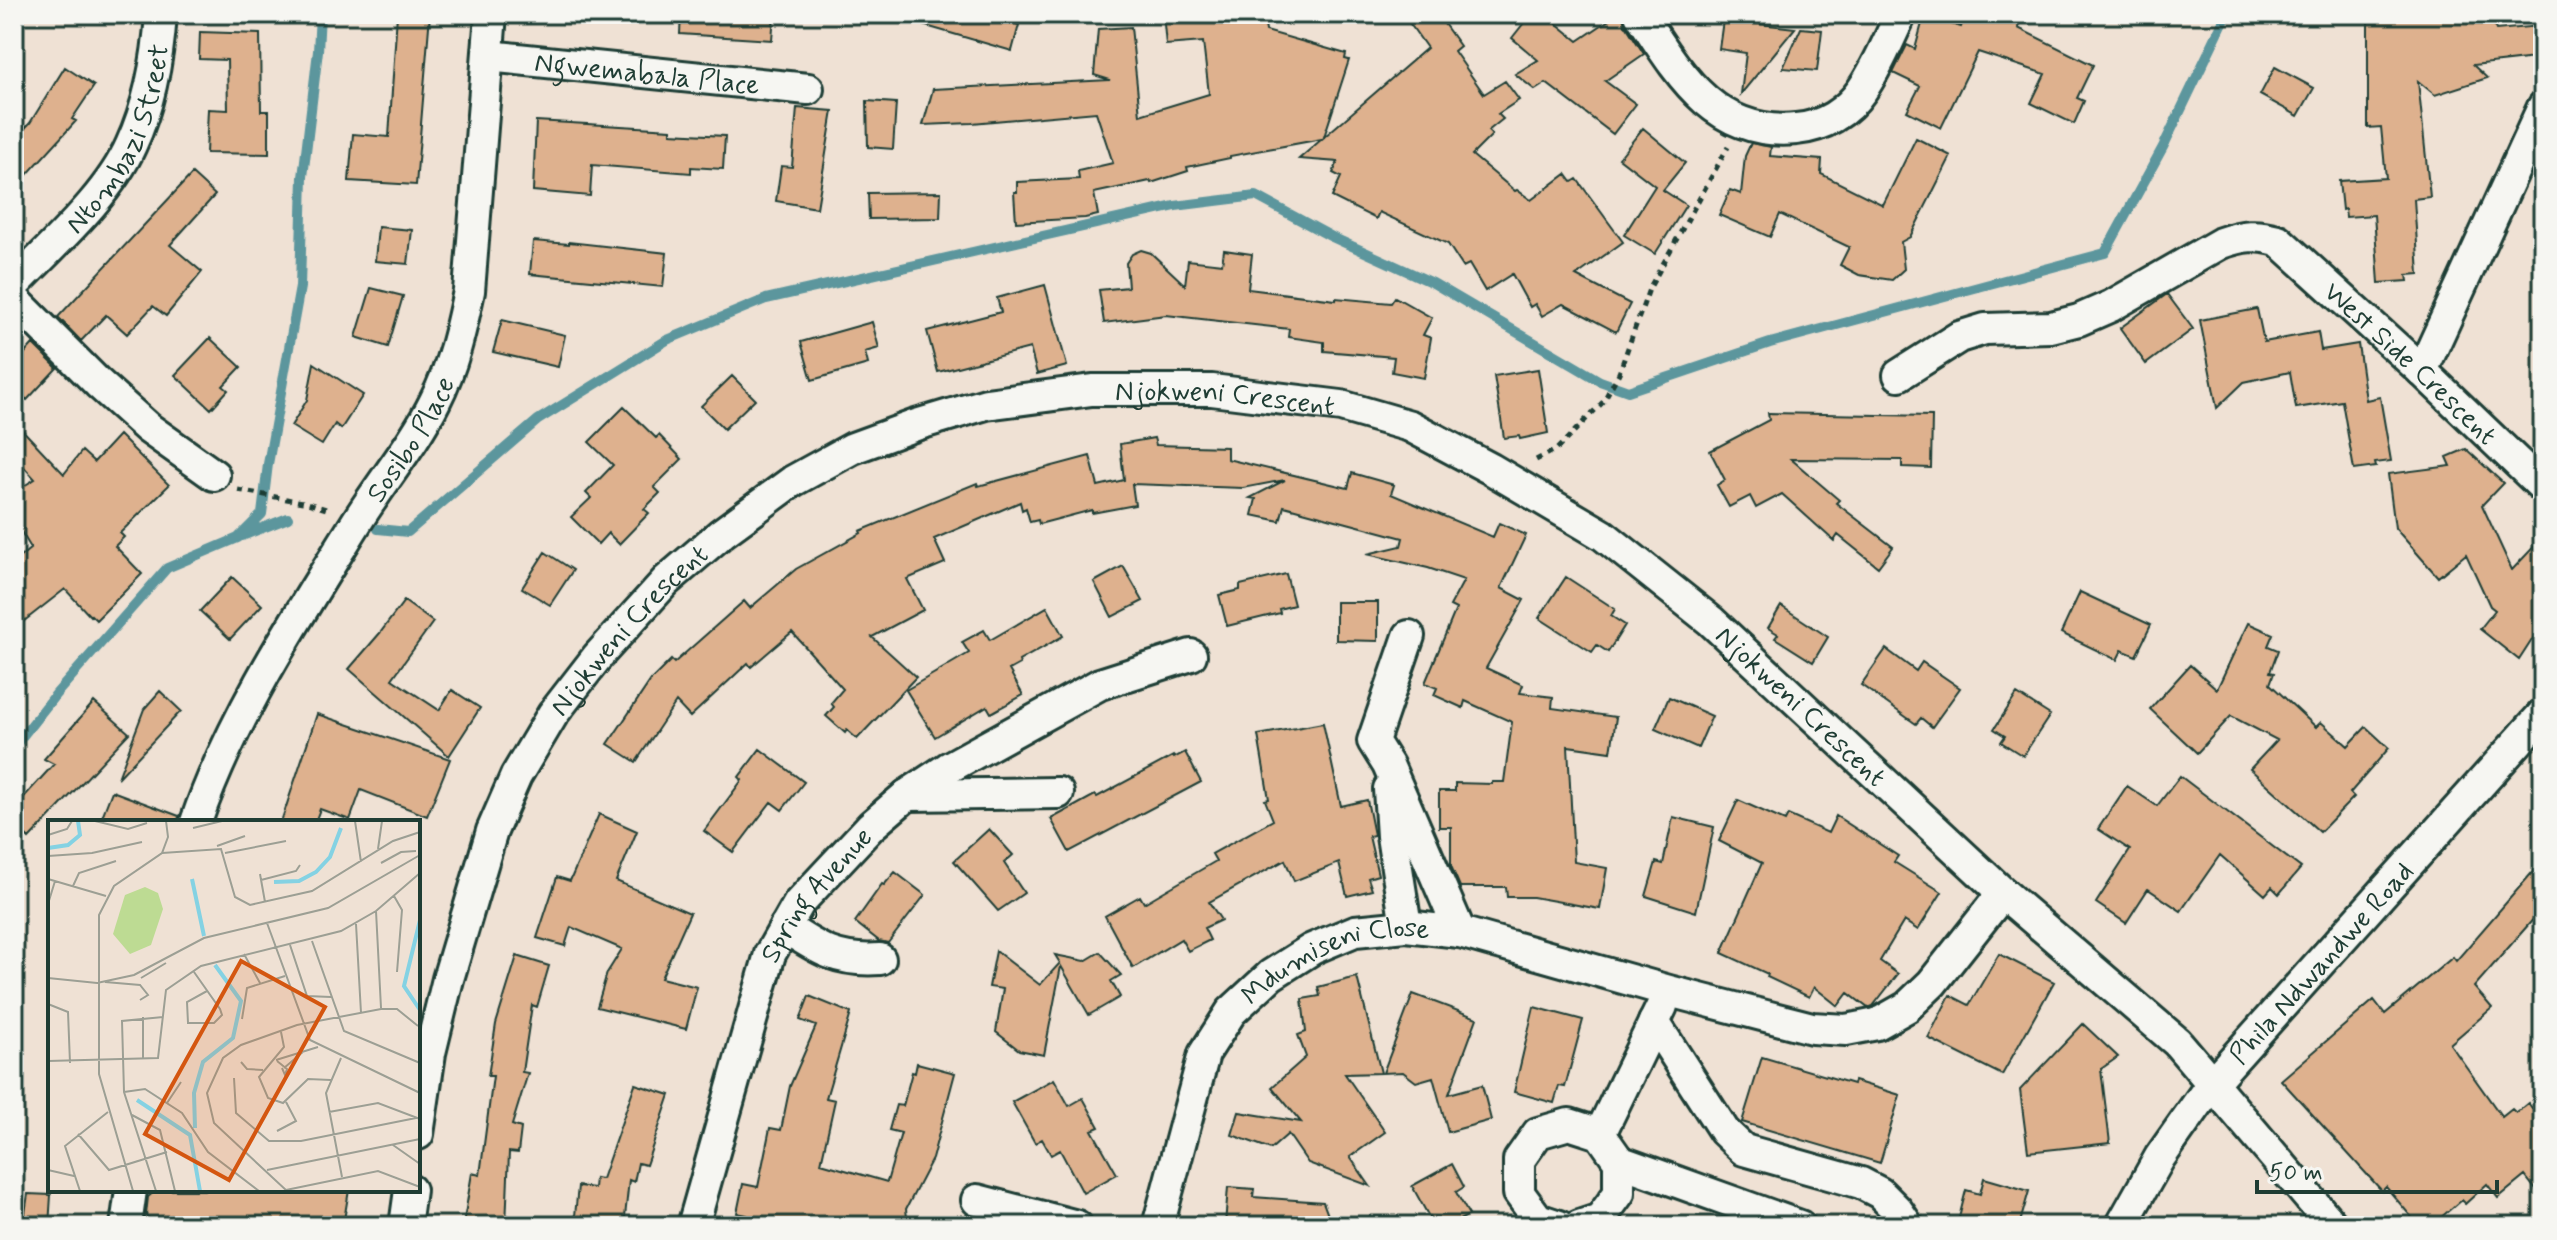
<svg xmlns="http://www.w3.org/2000/svg" width="2557" height="1240" viewBox="0 0 2557 1240" font-family="Mynerve,sans-serif">
<style>
.lines{fill:none;stroke-linecap:round;stroke-linejoin:round}
.stream{stroke:#5c969d;stroke-width:10}
.building{fill:#deb18e;stroke:#1f3d34;stroke-width:2}
.minor-casing{stroke:#1f3d34;stroke-width:36}
.path{stroke:#1f3d34;stroke-width:5;stroke-dasharray:6 6;stroke-linecap:butt}
.minor{stroke:#f6f6f2;stroke-width:30}
.labels{text-anchor:middle;stroke-width:6;stroke-linejoin:round;paint-order:stroke}
.street-label{font-size:28px;fill:#1f3d34;stroke:#f6f6f2}
.inset-river{fill:none;stroke:#84d2e3;stroke-width:4}
.inset-road{fill:none;stroke:#9c9f94;stroke-width:2}
.view{fill:#d45610;fill-opacity:0.15;stroke:#d45610;stroke-width:4}
.inset-edge{fill:none;stroke:#1f3d34;stroke-width:4}
</style>
<rect width="100%" height="100%" fill="#efe1d4"/>
<filter id="ink" filterUnits="userSpaceOnUse"><feTurbulence type="fractalNoise" baseFrequency=".0125" numOctaves="2"/><feDisplacementMap in="SourceGraphic" scale="16" xChannelSelector="R" yChannelSelector="G"/><feConvolveMatrix kernelMatrix="1 2 1 2 8 2 1 2 1" color-interpolation-filters="sRGB"/></filter>
<g filter="url(#ink)">
<g class="lines">
<path class="stream" d="M378,529L408,532L538,420L667,340L766,299L1175,206L1256,196L1332,237L1433,283L1600,381L1628,391L1770,343L2105,253L2163,147L2227,14
M242,536L288,518
M14,747L56,694L167,568L238,538L262,514L268,464L300,287L303,177L318,51L320,14"/>
</g>
<path class="building" d="M397,14H430L416,185L349,181L353,134L389,137Z
M681,14H774L772,40L680,34Z
M910,14H999L998,19L1019,25L1012,51L909,21Z
M1163,14H1263L1266,31L1346,54L1345,59L1349,60L1324,137L1427,48L1403,14H1437L1460,46L1454,51L1484,94L1505,81L1519,100L1498,114L1503,119L1488,131L1492,135L1472,155L1515,191L1517,190L1531,200L1566,174L1572,182L1577,179L1623,242L1576,276L1630,304L1616,332L1563,304L1542,316L1535,304L1530,307L1512,274L1485,291L1469,264L1463,267L1448,244L1379,212L1376,219L1332,197L1341,177L1333,173L1338,162L1299,159L1322,139L1230,156V158L1187,167L1188,171L1151,183L1150,181L1094,193L1098,215L1085,218L1016,222L1014,192H1017V182L1079,179L1078,171L1113,163L1096,112L972,123L923,125L933,89L1110,80L1094,75L1098,29L1131,27L1140,115L1209,94L1203,42L1166,45Z
M1531,14H1545L1578,41L1618,14H1622L1625,24L1644,54L1605,81L1636,104L1613,134L1546,83L1535,90L1515,74L1538,60L1512,38Z
M1965,14H1991L2019,24L2018,28L2093,65L2077,98L2084,101L2074,124L2031,103L2045,74L1978,52L1941,128L1907,111L1920,86L1893,73L1907,45L1915,49L1924,16L1961,27Z
M2368,14H2489L2496,30L2540,26L2543,57L2473,65L2487,78L2435,95L2418,81L2430,197L2414,199L2419,274L2407,275L2408,281L2379,283L2374,215L2346,217L2345,209L2342,210L2339,181L2386,178L2381,127L2368,128Z
M1723,20L1795,28L1741,94L1746,53L1719,49Z
M1801,28L1822,30L1817,71L1783,68Z
M200,32L260,34L261,111H269V154L206,153L208,109L228,110L227,60L199,59Z
M65,67L94,86L72,119L76,121L14,189V140L30,123Z
M2275,67L2314,88L2298,116L2260,95Z
M867,101L896,103L893,149L868,147Z
M797,108L833,111L817,208L776,201L781,166L792,167Z
M536,121L671,129V133L725,136L723,169L691,167V173L592,165L590,196L533,191Z
M1643,128L1685,163L1663,190L1686,205L1655,254L1624,235L1655,186L1619,158Z
M1916,138L1951,156L1910,237L1901,242L1904,269L1892,280L1859,275L1840,265L1849,247L1780,214L1770,237L1719,215L1730,190L1741,194L1745,156L1751,143L1771,147L1770,156L1822,160L1821,174L1883,205Z
M192,174L215,195L170,245L202,272L166,316L153,306L127,334L106,315L81,341L58,317Z
M941,192L940,218L869,219L868,193Z
M378,227L412,230L408,264L375,261Z
M533,241L569,244V242L667,253L663,287L530,274Z
M1141,250L1151,253L1185,285L1188,260L1222,264L1224,250L1252,254L1248,289L1336,300V298L1391,303L1395,297L1432,318L1423,335L1431,338L1424,378L1392,372L1394,357L1324,351V342L1288,337L1289,329L1166,315L1104,323L1099,290L1128,287L1126,263L1132,254Z
M1045,285L1067,366L1037,374L1030,348L938,372L927,331L1001,312L997,298Z
M371,288L403,296L388,347L356,337Z
M2167,294L2193,329L2146,364L2120,328Z
M2257,309L2264,342L2318,332L2321,350L2358,344L2366,400L2380,397L2391,461L2375,463L2376,467L2354,470L2342,401L2296,408L2290,372L2244,382L2217,408L2200,320Z
M502,320L565,335L558,367L493,352Z
M872,322L879,348L865,352L868,364L812,380L801,342Z
M210,338L241,367L223,386L228,390L211,409L175,375Z
M33,344L57,368L27,400L14,388V365Z
M314,363L363,395L341,429L335,424L322,445L291,426L307,400Z
M1538,369L1548,433L1520,439L1519,436L1504,438L1494,376Z
M732,376L755,399L724,429L701,406Z
M624,407L656,438L659,435L682,459L654,487L660,493L644,509L649,513L619,544L608,533L598,544L571,517L591,498L586,493L613,465L589,442Z
M1768,413L1932,416L1931,468L1902,467V460L1791,459L1839,500L1836,503L1893,547L1878,567L1838,535L1834,541L1782,494L1756,508L1750,496L1729,507L1717,485L1725,480L1710,451L1769,420Z
M14,421L64,474L82,451L94,462L119,435L169,485L120,533L124,537L115,546L142,574L96,620L91,615L90,616L65,589L14,629V562L31,548L14,520V492L35,479L14,456Z
M1154,438L1156,445L1227,447V459L1348,488L1352,473L1394,485L1391,494L1493,537L1499,523L1526,535L1501,588L1524,600L1486,668L1523,685L1520,693L1553,697L1552,708L1616,717L1611,752L1568,746L1574,862L1607,868L1600,909L1533,897H1507L1506,887H1460L1451,866V827H1439V791H1455V783L1492,784V782H1504L1512,722L1465,701L1463,708L1434,695L1437,688L1425,683L1456,609L1450,606L1464,580L1428,568L1367,554L1401,546L1403,538L1284,506L1280,521L1252,515L1256,499L1250,498L1285,480L1243,488L1132,484L1135,505L1092,513V510L1039,524L1038,520L1030,522L1026,508L1022,510L1020,502L934,539L945,563L907,579L923,610L872,637L916,677L857,739L847,730L845,733L826,716L834,707L831,703L843,689L792,632L751,667L748,663L690,717L676,702L636,762L608,744L651,680L671,660L674,663L744,601L750,608L796,569L861,533L860,531L977,483L978,486L1090,456L1098,486L1124,480L1120,444Z
M2466,449L2503,483L2482,505L2512,570L2543,537V623L2519,660L2480,629L2495,610L2490,606L2466,554L2438,577L2395,528L2388,474L2451,466L2447,457Z
M545,552L573,570L550,605L522,588Z
M1123,566L1143,601L1112,617L1094,582Z
M1286,574L1294,605L1279,609L1280,613L1227,626L1219,595L1240,590V585Z
M232,577L262,605L230,639L200,611Z
M1566,577L1615,609L1611,616L1625,625L1608,652L1597,645L1592,652L1539,618Z
M2080,592L2151,625L2136,656L2122,650L2117,660L2061,633Z
M404,601L433,622L392,679L439,710L452,690L480,708L449,756L349,669L380,633Z
M1336,602H1378V641L1336,640Z
M1781,606L1828,637L1813,662L1775,638L1778,634L1768,628Z
M1047,607L1063,636L1019,661L1020,664L1009,670L1023,695L991,713L987,706L935,737L906,690L969,653L962,642L984,630L990,640Z
M2248,623L2273,634L2268,646L2278,650L2270,672L2274,673L2270,684L2316,727L2321,722L2348,746L2366,727L2389,748L2350,793L2354,797L2320,832L2250,769L2277,740L2231,716L2197,753L2150,709L2190,665L2217,689Z
M1886,649L1916,671L1922,662L1960,688L1932,727L1921,718L1916,724L1861,685Z
M160,691L181,711L118,778L144,709Z
M2017,694L2050,715L2023,756L2001,742L2005,736L1994,729Z
M1669,697L1712,716L1698,748L1655,729Z
M94,702L129,733L29,839L14,824V808L54,764L44,759Z
M317,714L450,759L427,816L361,790L350,820L320,809L315,822H281Z
M1323,723L1341,806L1367,800L1374,835L1369,836L1378,875L1368,878L1372,890L1347,896L1339,863L1294,881L1285,860L1209,902L1221,920L1204,928L1210,940L1188,951L1181,939L1133,968L1105,916L1140,896L1144,903L1216,861L1212,854L1273,820L1265,800L1269,799L1258,735Z
M760,749L804,782L782,810L771,802L733,852L704,831L742,780L739,777Z
M1185,752L1201,782L1069,852L1051,819L1095,795L1097,797L1173,756L1174,758Z
M2180,776L2301,868L2279,894L2272,887L2265,895L2220,855L2181,911L2148,889L2126,923L2096,903L2130,850L2098,829L2127,786L2157,806Z
M112,791L179,816L178,822H100Z
M1738,800L1785,821L1788,815L1828,833L1836,816L1898,856L1894,862L1942,892L1918,930L1904,921L1880,961L1898,974L1873,1006L1868,1008L1848,993L1838,1006L1814,987L1809,997L1767,977L1768,974L1722,953L1762,863L1719,841Z
M599,814L637,831L616,881L690,913L661,978L697,987L686,1029L597,1007L607,973L622,949L571,927L565,946L537,938L557,877L570,881Z
M1673,817L1714,827L1696,912L1646,896L1656,862L1663,864Z
M989,829L1013,855L1004,863L1024,893L998,911L954,861Z
M2543,860V908L2474,987L2492,1008L2450,1044L2502,1117L2512,1109L2516,1113L2528,1103L2543,1122V1199L2525,1176L2498,1198L2487,1184L2465,1204L2461,1200L2431,1226H2419L2386,1187L2382,1191L2281,1080L2374,1000L2385,1014L2453,957L2456,961Z
M895,872L925,895L888,943L879,941L855,922L882,884L884,885Z
M996,951L1040,985L1060,963L1055,955L1085,961L1100,952L1121,975L1111,981L1120,997L1089,1015L1061,966L1044,1055L1019,1050L996,1032L1003,989L989,987Z
M1999,954L2054,982L2002,1075L1928,1038L1950,995L1969,1005Z
M517,956L549,966L537,1007L532,1005L522,1072L528,1073L512,1125L521,1128L518,1153L509,1152L506,1226H463L472,1173L480,1175L493,1076H488L496,1024Z
M1357,977L1381,1073L1345,1074L1385,1132L1350,1157L1370,1186L1308,1163L1288,1134L1271,1149L1232,1135L1239,1112L1301,1122L1272,1087L1306,1057L1298,1035L1306,1032L1302,999L1320,996L1318,987Z
M1413,994L1477,1018L1449,1094L1482,1085L1491,1120L1448,1132L1433,1077L1416,1082L1403,1072L1383,1073Z
M809,996L851,1013L826,1098L835,1100L821,1163L887,1182L901,1133L889,1130L896,1105L903,1106L912,1072L915,1073L917,1063L955,1073L932,1159L906,1209L908,1226H746L747,1215L737,1213L743,1184L758,1187L770,1128L781,1130L790,1086L816,1026L800,1020Z
M1534,1007L1583,1020L1565,1087L1559,1086L1554,1103L1514,1092Z
M2083,1024L2118,1057L2101,1069L2110,1143L2028,1152L2020,1090Z
M1762,1057L1853,1084L1854,1081L1900,1095L1880,1163L1742,1122Z
M1054,1079L1069,1106L1083,1098L1099,1127L1092,1130L1117,1174L1083,1193L1060,1150L1051,1155L1042,1139L1035,1143L1012,1102Z
M635,1084L670,1095L646,1165L638,1163L634,1182L629,1180L624,1226H574L578,1186L594,1188L595,1178L602,1179Z
M1452,1164L1464,1187L1456,1192L1469,1215L1448,1226H1434L1412,1186Z
M1984,1178L2029,1191L2019,1226H1957L1966,1190L1980,1194Z
M1228,1187L1254,1189L1253,1197L1323,1202L1332,1226L1225,1225Z
M156,1190H349L343,1226H156L146,1215L148,1197Z
M28,1194L51,1195L49,1226H23Z"/>
<g class="lines">
<g class="minor-casing">
<g id="minor">
<path d="M1640,14C1679,74 1715,137 1796,129C1823,127 1847,112 1862,90C1878,67 1889,39 1901,14"/>
<path id="s1" d="M488,56L808,89"/>
<path id="s2" d="M14,285C53,244 108,197 131,145C150,104 158,59 161,14"/>
<path d="M14,299L98,383L148,428L214,475"/>
<path d="M2422,371L2543,107"/>
<path id="s3" d="M1899,375L1959,337L1985,329L2051,327L2079,320L2111,306L2221,243C2244,235 2255,234 2278,240L2422,371L2543,487"/>
<path d="M1409,636L1373,741L1388,765L1460,932"/>
<path d="M1389,789L1392,836L1406,926"/>
<path d="M907,795L1058,793"/>
<path id="s4" d="M196,822C232,717 297,618 356,523C380,484 415,442 435,401C453,366 461,329 469,291L491,14"/>
<path d="M785,927C819,950 838,962 880,959"/>
<path d="M1654,1022L1724,1131L1744,1150L1861,1183L1880,1193L1897,1210L1908,1226"/>
<path id="s5" d="M418,1134L430,1053L448,979L492,831L516,776L553,714L598,656L666,581L722,533L793,481L853,448L916,425L986,404L1092,390H1212L1341,406L1410,426L1491,469L1603,535L1711,621L2003,893L2177,1042L2333,1226"/>
<path d="M1600,1134L1662,1006"/>
<path d="M1619,1161L1800,1226"/>
<path d="M977,1200L1077,1226"/>
<path d="M126,1226L131,1190"/>
<path d="M405,1226L410,1190"/>
<path id="s6" d="M693,1226L770,954L799,903L871,826L907,795L948,768L1100,684L1191,655"/>
<path id="s7" d="M1158,1226L1204,1054L1231,1012L1271,975L1312,949L1355,931L1406,926L1460,932L1669,991L1812,1028L1846,1030L1877,1024L1907,1007L1932,983L2003,893"/>
<path d="M1559,1226L1538,1219L1519,1193V1160L1538,1133L1569,1124L1600,1134L1619,1161V1193L1600,1219L1579,1226"/>
<path id="s8" d="M2121,1226L2160,1157L2213,1082L2543,714"/>
</g>
</g>
<path class="path" d="M1536,460L1557,449L1603,402L1619,373L1649,289L1728,147
M238,490L308,503L329,510"/>
<use href="#minor" class="minor"/>
</g>
</g>
<g class="labels">
<g class="street-label">
<text dy="10" stroke="none"><textPath href="#s1" startOffset="160">Ngwemabala Place</textPath></text>
<text dy="10" stroke="none"><textPath href="#s2" startOffset="184">Ntombazi Street</textPath></text>
<text dy="10" stroke="none"><textPath href="#s3" startOffset="594">West Side Crescent</textPath></text>
<text dy="10" stroke="none"><textPath href="#s5" startOffset="1230">Njokweni Crescent</textPath></text>
<text dy="10" stroke="none"><textPath href="#s4" startOffset="440">Sosibo Place</textPath></text>
<text dy="10" stroke="none"><textPath href="#s5" startOffset="558">Njokweni Crescent</textPath></text>
<text dy="10" stroke="none"><textPath href="#s5" startOffset="1902">Njokweni Crescent</textPath></text>
<text dy="10" stroke="none"><textPath href="#s6" startOffset="358">Spring Avenue</textPath></text>
<text dy="10" stroke="none"><textPath href="#s8" startOffset="332">Phila Ndwandwe Road</textPath></text>
<text dy="10" stroke="none"><textPath href="#s7" startOffset="350">Mdumiseni Close</textPath></text>
</g>
</g>
<g transform="translate(48 820)">
<rect width="372" height="372" fill="#efe1d4"/>
<path d="M97,67L110,73L115,89L103,125L82,134L65,114L77,75Z" fill="#bddb93"/>
<path class="inset-river" d="M0,28L20,25L32,15L30,1M144,59L156,116M226,62L251,61L268,52L282,37L293,8M372,100L356,166L372,190M89,280L142,315L152,371M147,308L146,273L155,242L185,218L193,181L167,145"/>
<path class="inset-road" d="M47,1L80,9L99,3M307,1L313,42M145,8L174,1M0,15L19,9L24,1M169,26L197,16M330,29L334,1M114,33L173,29L187,77L202,85L264,71L345,21L372,12M177,33L238,21M0,36L44,33L94,22M333,43L353,32L368,31M212,54L217,82M0,59L58,76M213,60L248,51L252,45M25,66L31,53L68,41M346,76L354,90L349,152M0,84L7,61M328,91L333,188M219,103L262,220L372,273M308,104L313,193M264,121L296,211L372,243M242,125L259,176L283,177M196,134L212,163M146,152L172,189L174,195L166,203H140L139,182L159,171M0,158L49,163L86,155L156,118L280,88L372,35M93,158L118,143M57,162L92,165L100,175L92,180M0,184L20,192L22,243M95,197V239M194,199L199,168L237,156M233,212L236,227L211,257L220,278L235,283L260,259L283,260M293,238L278,273L294,357M228,240L270,227M0,241L110,238L118,170L153,146L293,111L328,91L372,53M229,241L239,249L237,255L234,248M193,242L199,249L215,250M236,248L256,231M186,258L188,293L221,321H253L368,298M76,272L97,269L134,293L160,332L211,371M119,283L133,262M281,292L330,283L372,299M84,295L112,310L127,371M229,311L248,301L238,282M30,314L61,350L119,332M345,325L372,344M0,350L26,356M219,350L372,319M238,370L330,351L372,367M32,371L17,326L60,292M85,371L51,254V95L66,66L114,33L120,17L118,1M108,371L76,272L74,201L115,197M239,371L166,303L159,273L175,238L193,225L249,205L333,189H349L370,206"/>
<path class="view" d="M193,141L277,187L181,360L97,314Z"/>
<rect width="372" height="372" class="inset-edge"/>
</g>
<rect width="2557" height="1240" fill="none" stroke="#f6f6f2" stroke-width="48"/>
<rect x="24" y="24" width="2509" height="1192" fill="none" stroke="#1f3d34" stroke-width="3" filter="url(#ink)"/>
<path d="M2257 1180v12h240v-12" fill="none" stroke="#1f3d34" stroke-width="4"/>
<text x="2269" y="1180" font-size="24" fill="#1f3d34" stroke="#f6f6f2" stroke-width="6" paint-order="stroke">50 m</text>
</svg>
